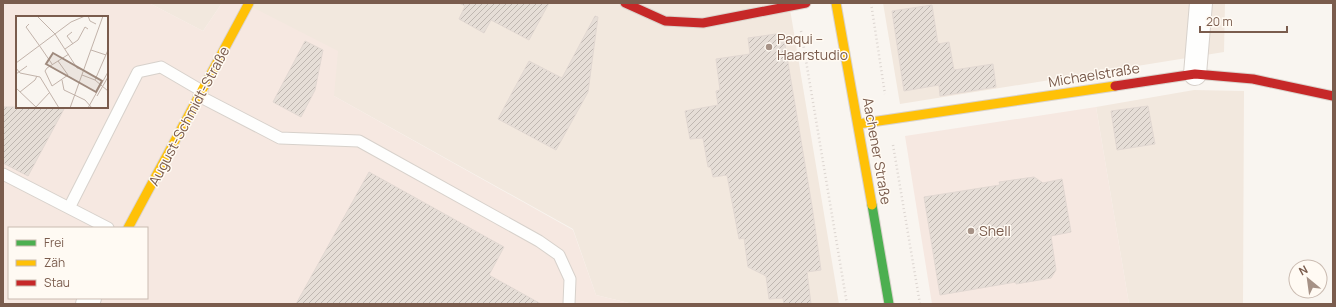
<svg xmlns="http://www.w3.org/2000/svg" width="1336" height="307" viewBox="0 0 1336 307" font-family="Manrope,sans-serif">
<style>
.residential{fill:#f2e8de}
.commercial{fill:#f6e8e1;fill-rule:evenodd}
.building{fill:url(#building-hatch);stroke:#e2d8d2}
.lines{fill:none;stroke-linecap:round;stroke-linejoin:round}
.lane-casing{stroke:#d7d1cb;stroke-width:13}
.street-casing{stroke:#d7d1cb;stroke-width:24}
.fast-casing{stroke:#d9d2cb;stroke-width:11}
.slow-casing{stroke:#d9d2cb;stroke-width:11}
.jam-casing{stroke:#d9d2cb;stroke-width:11}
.path{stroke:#dcd5d0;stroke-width:2.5;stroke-dasharray:1 3;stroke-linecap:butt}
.lane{stroke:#fefefd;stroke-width:11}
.street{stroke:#fefefd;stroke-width:22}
.fast{stroke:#4caf50;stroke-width:9}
.slow{stroke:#ffc107;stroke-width:9}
.jam{stroke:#c62828;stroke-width:9}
.poi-dot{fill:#a69286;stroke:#fffaf3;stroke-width:1.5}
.labels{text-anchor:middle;stroke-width:3;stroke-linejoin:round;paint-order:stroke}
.poi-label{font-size:14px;fill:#7a5c4d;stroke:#fffaf3;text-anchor:start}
.street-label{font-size:14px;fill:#7a5c4d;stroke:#fffaf3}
.inset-road{fill:none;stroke:#c2b3aa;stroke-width:1}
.view{fill:#9f8a7d;fill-opacity:0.15;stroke:#9f8a7d;stroke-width:2}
.inset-edge{fill:none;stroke:#7a5c4d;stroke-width:2}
</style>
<defs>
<pattern id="building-hatch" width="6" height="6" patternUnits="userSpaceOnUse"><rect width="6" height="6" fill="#e6ded7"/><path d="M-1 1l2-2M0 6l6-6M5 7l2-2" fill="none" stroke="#bfb7b1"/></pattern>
</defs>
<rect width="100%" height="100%" fill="#f9f5f0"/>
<path class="residential" d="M149,3H222L203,31Z
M244,3H789L839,304H633L596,295L573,229L334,96Z
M883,3H1225L1224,52L900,104Z
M1194,90L1244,91L1243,304H1129L1096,107Z"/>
<path class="commercial" d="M3,3H149L203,31L222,3H244L338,51L334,96L573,230L596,295L633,304H3ZM17,17H107V107H17ZM9,228H147V298H9Z
M1096,107L1129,304H932L905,136Z"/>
<path class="building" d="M459,3H549L529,40L491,20L484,33L459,19L465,6Z
M932,5L938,44L949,42L954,70L993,64L996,87L940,96L939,85L904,91L892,11Z
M595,16L598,17L588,92L556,150L498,119L529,61L562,78Z
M783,33L812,206L821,270L807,272L811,304H784L783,298L769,299L766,276L748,267L744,238L739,239L727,175L713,177L711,167H708L703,138L690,139L685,111L718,105L716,91L720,90L716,59L750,54L748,38Z
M305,41L323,50L315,90L301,117L273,102Z
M1148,106L1155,144L1117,150L1111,111Z
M3,107H65L28,176L3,163Z
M369,172L504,247L489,275L541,304H296Z
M1034,177L1043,183L1062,179L1071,232L1051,236L1056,270L1051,278L1016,284V282L940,295L924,197L1000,185L999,182Z"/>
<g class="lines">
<g class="lane-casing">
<path id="lane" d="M199,96L280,138L359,141L539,241L559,255L570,279L569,304
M3,174L108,228
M69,208L138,72L161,67L202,91"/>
</g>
<g class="street-casing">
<path id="street" d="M1195,74L1201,3
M87,304L90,298"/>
</g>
<g class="fast-casing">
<path id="fast" d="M872,205L889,304"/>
</g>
<g class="slow-casing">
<path id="slow" d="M836,3L872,205
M858,124L1115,86
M128,228L249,3"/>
</g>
<g class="jam-casing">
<path id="jam" d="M625,3L665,21L703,23L806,3
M1115,86L1195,74L1253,79L1333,96"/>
</g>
<path class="path" d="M871,3L885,94
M801,31L847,304
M893,145L920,304"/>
<use href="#lane" class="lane"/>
<use href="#street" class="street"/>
<use href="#fast" class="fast"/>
<use href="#slow" class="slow"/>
<use href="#jam" class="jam"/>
</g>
<g class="poi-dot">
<circle cx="769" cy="47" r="4"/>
<circle cx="971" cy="231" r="4"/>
</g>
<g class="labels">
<g class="poi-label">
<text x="777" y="44">Paqui –<tspan x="777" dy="16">Haarstudio</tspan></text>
<text x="979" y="236">Shell</text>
</g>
<g class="street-label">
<text transform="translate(1094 75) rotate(-9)" y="5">Michaelstraße</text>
<text transform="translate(189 116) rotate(-62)" y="5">August-Schmidt-Straße</text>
<text transform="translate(877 151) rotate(80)" y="5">Aachener Straße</text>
</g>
</g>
<g transform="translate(16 16)">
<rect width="92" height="92" fill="#f9f5f0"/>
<path class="inset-road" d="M21,0L39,18L61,52L68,54M72,0L74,5L80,8M13,8L10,11L23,29M56,16L51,20L57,28M23,29L36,48M49,33L62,24L69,11L72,13M75,34L90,39M42,45L52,59L36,70L29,55L31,52L53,38M0,47L55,6L69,0M0,52L4,57L24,61L43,92M0,58L11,50M66,59L79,64L92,75M46,64L48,74L69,84L76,92M79,64L92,34M0,72L21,92M4,76L19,64L21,60M81,80L92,61M19,92L34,76M54,92L87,0M72,92L92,56"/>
<path class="view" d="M37,37L86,65L80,76L30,48Z"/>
<rect width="92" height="92" class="inset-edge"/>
</g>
<rect width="1336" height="307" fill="none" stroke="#7a5c4d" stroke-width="8"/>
<rect x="8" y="227" width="140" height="72" fill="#fffaf3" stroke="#cabbb1"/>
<rect x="16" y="240" width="20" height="6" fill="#4caf50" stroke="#cabbb1"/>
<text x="44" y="247" font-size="12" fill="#7a5c4d">Frei</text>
<rect x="16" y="260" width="20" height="6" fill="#ffc107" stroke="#cabbb1"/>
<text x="44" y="267" font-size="12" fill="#7a5c4d">Zäh</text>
<rect x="16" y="280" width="20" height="6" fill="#c62828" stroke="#cabbb1"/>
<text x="44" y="287" font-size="12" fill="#7a5c4d">Stau</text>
<g transform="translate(1308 279) rotate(331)"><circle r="19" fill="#fffaf3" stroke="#cabbb1"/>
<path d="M0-3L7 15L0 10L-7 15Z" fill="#a69286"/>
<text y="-6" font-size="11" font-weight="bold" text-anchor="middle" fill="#7a5c4d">N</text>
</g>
<path d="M1200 26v6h87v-6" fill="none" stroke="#7a5c4d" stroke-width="2"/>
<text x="1206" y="26" font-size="12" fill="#7a5c4d" stroke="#fffaf3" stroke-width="3" paint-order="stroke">20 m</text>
</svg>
